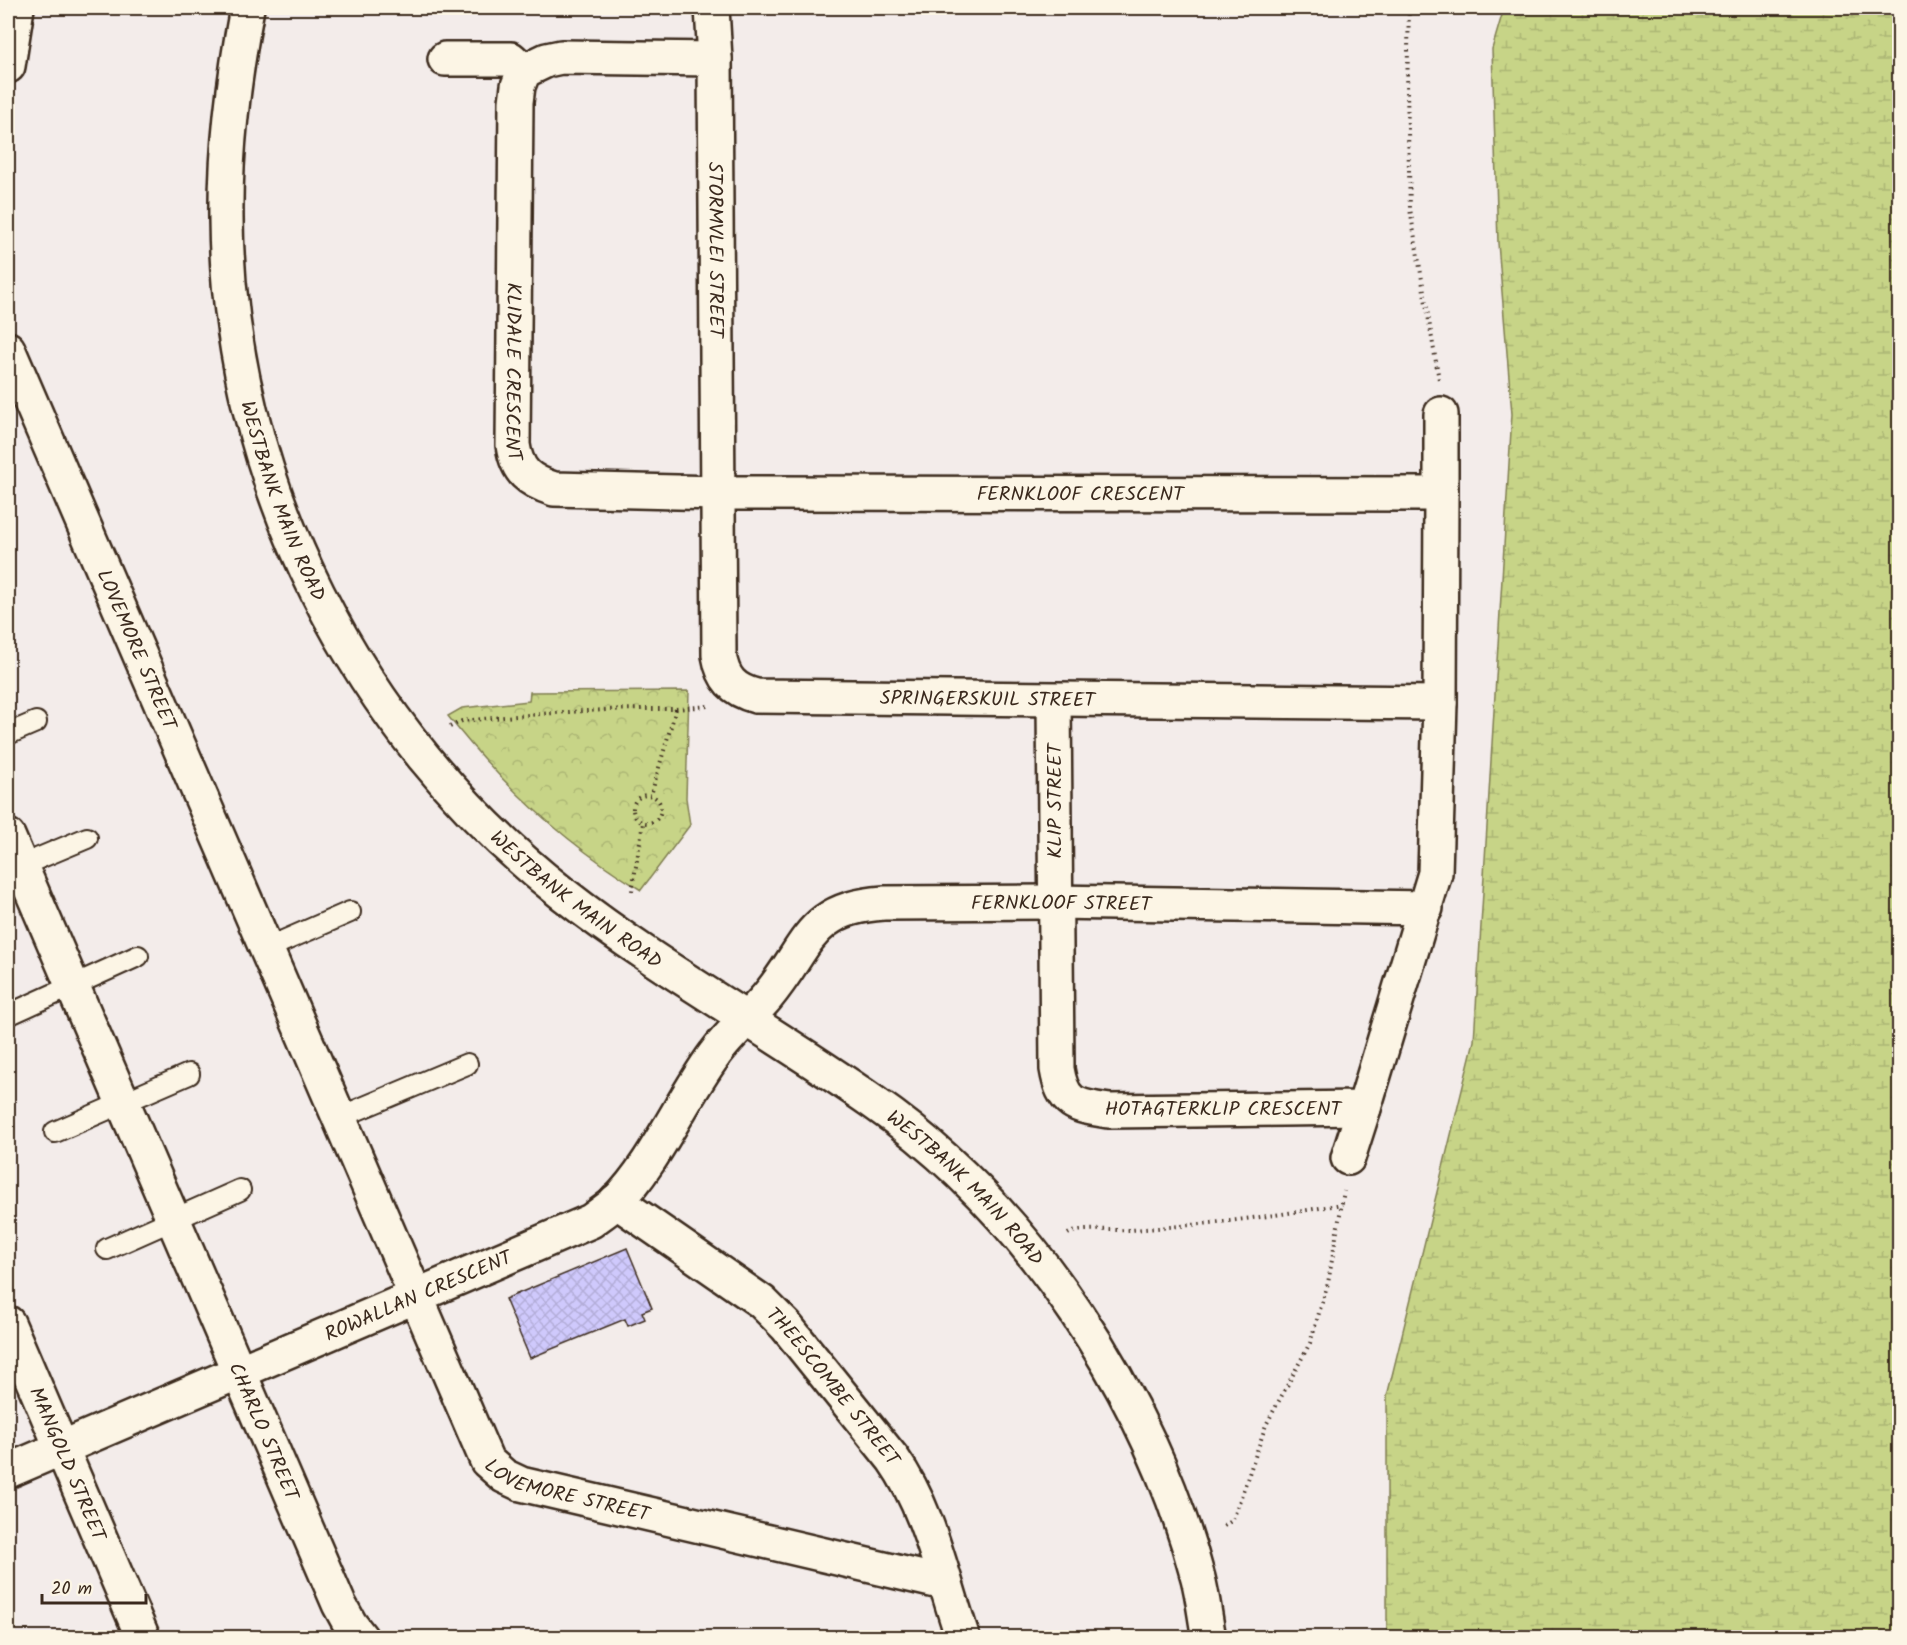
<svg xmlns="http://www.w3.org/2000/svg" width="1907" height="1645" viewBox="0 0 1907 1645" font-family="Kalam,sans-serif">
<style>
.forest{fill:url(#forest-crowns);stroke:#817f52;stroke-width:1.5}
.wetland{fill:url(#wetland-marsh);stroke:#817f52;stroke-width:1.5}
.building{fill:url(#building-cross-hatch);stroke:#3b2a1e;stroke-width:1.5}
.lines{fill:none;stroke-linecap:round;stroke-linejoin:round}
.service-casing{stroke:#3b2a1e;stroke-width:24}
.minor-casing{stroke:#3b2a1e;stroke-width:38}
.tertiary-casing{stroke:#3b2a1e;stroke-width:38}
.path{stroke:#3b2a1e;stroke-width:4;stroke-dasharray:1.5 4.5;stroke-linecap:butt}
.service{stroke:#fcf5e5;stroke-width:20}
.minor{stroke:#fcf5e5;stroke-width:33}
.tertiary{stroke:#fcf5e5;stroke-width:33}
.labels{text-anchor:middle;stroke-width:4.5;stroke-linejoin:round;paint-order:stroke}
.street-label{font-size:20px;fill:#3b2a1e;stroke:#fcf5e5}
</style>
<defs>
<pattern id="forest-crowns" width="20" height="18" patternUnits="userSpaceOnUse" patternTransform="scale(1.5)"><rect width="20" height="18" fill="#c7d487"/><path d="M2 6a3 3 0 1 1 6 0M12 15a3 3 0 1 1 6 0" fill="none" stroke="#acb674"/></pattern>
<pattern id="wetland-marsh" width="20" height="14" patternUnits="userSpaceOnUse" patternTransform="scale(1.5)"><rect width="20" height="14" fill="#c7d487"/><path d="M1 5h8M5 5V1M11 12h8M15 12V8" fill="none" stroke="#acb674"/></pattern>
<pattern id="building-cross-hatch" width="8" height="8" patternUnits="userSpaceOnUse" patternTransform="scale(1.5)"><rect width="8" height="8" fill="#cfc9fc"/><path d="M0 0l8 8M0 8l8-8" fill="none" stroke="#b3add8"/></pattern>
</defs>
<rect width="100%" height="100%" fill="#f3ecea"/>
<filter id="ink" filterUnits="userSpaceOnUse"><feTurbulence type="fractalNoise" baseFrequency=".0167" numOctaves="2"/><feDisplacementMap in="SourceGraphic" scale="12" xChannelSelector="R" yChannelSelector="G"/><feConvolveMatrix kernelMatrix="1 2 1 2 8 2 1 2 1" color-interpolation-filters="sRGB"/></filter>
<g filter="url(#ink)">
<path class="forest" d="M689,691L686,798L690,825L641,890C565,843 503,787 448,716L462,708L529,701L530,692Z"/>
<path class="wetland" d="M1504,8H1899V1637H1387V1396L1474,1041L1512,414L1498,243L1492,49Z"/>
<path class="building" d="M627,1248L652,1308L642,1312L645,1319L628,1326L625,1319L530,1358L505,1299Z"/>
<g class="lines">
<g class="service-casing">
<path id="service" d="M8,734L36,722
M13,869L87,838
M265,949L350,912
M8,1015L138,956
M338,1118L467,1064
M55,1132L189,1074
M107,1249L240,1190"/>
</g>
<g class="minor-casing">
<g id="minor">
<path id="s1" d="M712,8L715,59L719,655C723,679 733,690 756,696L1440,703"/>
<path d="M445,59H511L524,71"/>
<path id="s2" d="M715,59L561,57L547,60L524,71L518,86L516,102L513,445C517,472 529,481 554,489L718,493L1441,494L1440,703L1435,873L1364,1108L1109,1111C1076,1106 1063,1105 1057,1069L1054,700"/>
<path d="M8,66L17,8"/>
<path id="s3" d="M8,349L487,1461L504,1476L521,1484L944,1583"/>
<path d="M1441,494V414"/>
<path id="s4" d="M8,836L339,1604L350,1624L361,1638"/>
<path d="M1348,1158L1364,1108"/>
<path id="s5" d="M616,1201L762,1302L786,1326L893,1459C930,1511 942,1578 963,1638"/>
<path id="s6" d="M8,1323L143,1638"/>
<path id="s7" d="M8,1471L591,1221C599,1215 608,1209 616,1202C654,1165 682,1098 715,1054C730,1033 750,1017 767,997C809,947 807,908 884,903L1054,902L1426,908"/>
</g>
</g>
<g class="tertiary-casing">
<g id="tertiary">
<path id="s8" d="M247,8C234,77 225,147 226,219C228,480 357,732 562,893C660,970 771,1030 873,1102C1028,1209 1150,1396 1198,1578C1203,1597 1205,1618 1209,1638"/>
</g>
</g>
<path class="path" d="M1409,8L1407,91L1410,209L1439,380
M676,709L708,706
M450,727L462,721C534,714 604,708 676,709L651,795
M633 809a14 14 0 1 1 28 0a14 14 0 1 1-28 0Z
M632,891L643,823
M1068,1234C1078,1227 1116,1231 1131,1230C1202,1225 1272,1217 1342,1204
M1224,1526L1233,1520L1266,1425L1310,1343L1328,1283L1344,1191"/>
<use href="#service" class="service"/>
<use href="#minor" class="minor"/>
<use href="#tertiary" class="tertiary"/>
</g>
</g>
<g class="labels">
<g class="street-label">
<text dy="7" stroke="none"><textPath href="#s1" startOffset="242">STORMVLEI STREET</textPath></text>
<text dy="7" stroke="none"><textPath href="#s2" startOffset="496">KLIDALE CRESCENT</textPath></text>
<text dy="7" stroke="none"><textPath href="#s2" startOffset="1160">FERNKLOOF CRESCENT</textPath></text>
<text dy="7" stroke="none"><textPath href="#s8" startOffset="502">WESTBANK MAIN ROAD</textPath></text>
<text dy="7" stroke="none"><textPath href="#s3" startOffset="327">LOVEMORE STREET</textPath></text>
<text dy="7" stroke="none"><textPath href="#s1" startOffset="938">SPRINGERSKUIL STREET</textPath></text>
<text transform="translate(1054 801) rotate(-90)" y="7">KLIP STREET</text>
<text dy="7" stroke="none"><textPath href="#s8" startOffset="1006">WESTBANK MAIN ROAD</textPath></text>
<text dy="7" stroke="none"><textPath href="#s7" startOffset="1257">FERNKLOOF STREET</textPath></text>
<text x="1223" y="1115">HOTAGTERKLIP CRESCENT</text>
<text dy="7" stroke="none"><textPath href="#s8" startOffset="1492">WESTBANK MAIN ROAD</textPath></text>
<text dy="7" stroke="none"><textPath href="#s7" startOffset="446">ROWALLAN CRESCENT</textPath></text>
<text dy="7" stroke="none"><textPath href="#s5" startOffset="288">THEESCOMBE STREET</textPath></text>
<text dy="7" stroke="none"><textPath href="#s4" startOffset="648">CHARLO STREET</textPath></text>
<text dy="7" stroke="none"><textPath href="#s6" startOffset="153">MANGOLD STREET</textPath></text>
<text dy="7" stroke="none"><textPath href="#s3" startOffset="1298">LOVEMORE STREET</textPath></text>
</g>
</g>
<rect width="1907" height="1645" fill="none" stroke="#fcf5e5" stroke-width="30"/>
<rect x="15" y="15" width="1877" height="1615" fill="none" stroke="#3b2a1e" stroke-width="2" filter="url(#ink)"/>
<path d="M42 1594v9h104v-9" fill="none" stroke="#3b2a1e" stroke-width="3"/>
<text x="51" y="1594" font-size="18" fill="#3b2a1e" stroke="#fcf5e5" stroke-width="4.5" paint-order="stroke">20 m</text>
</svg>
